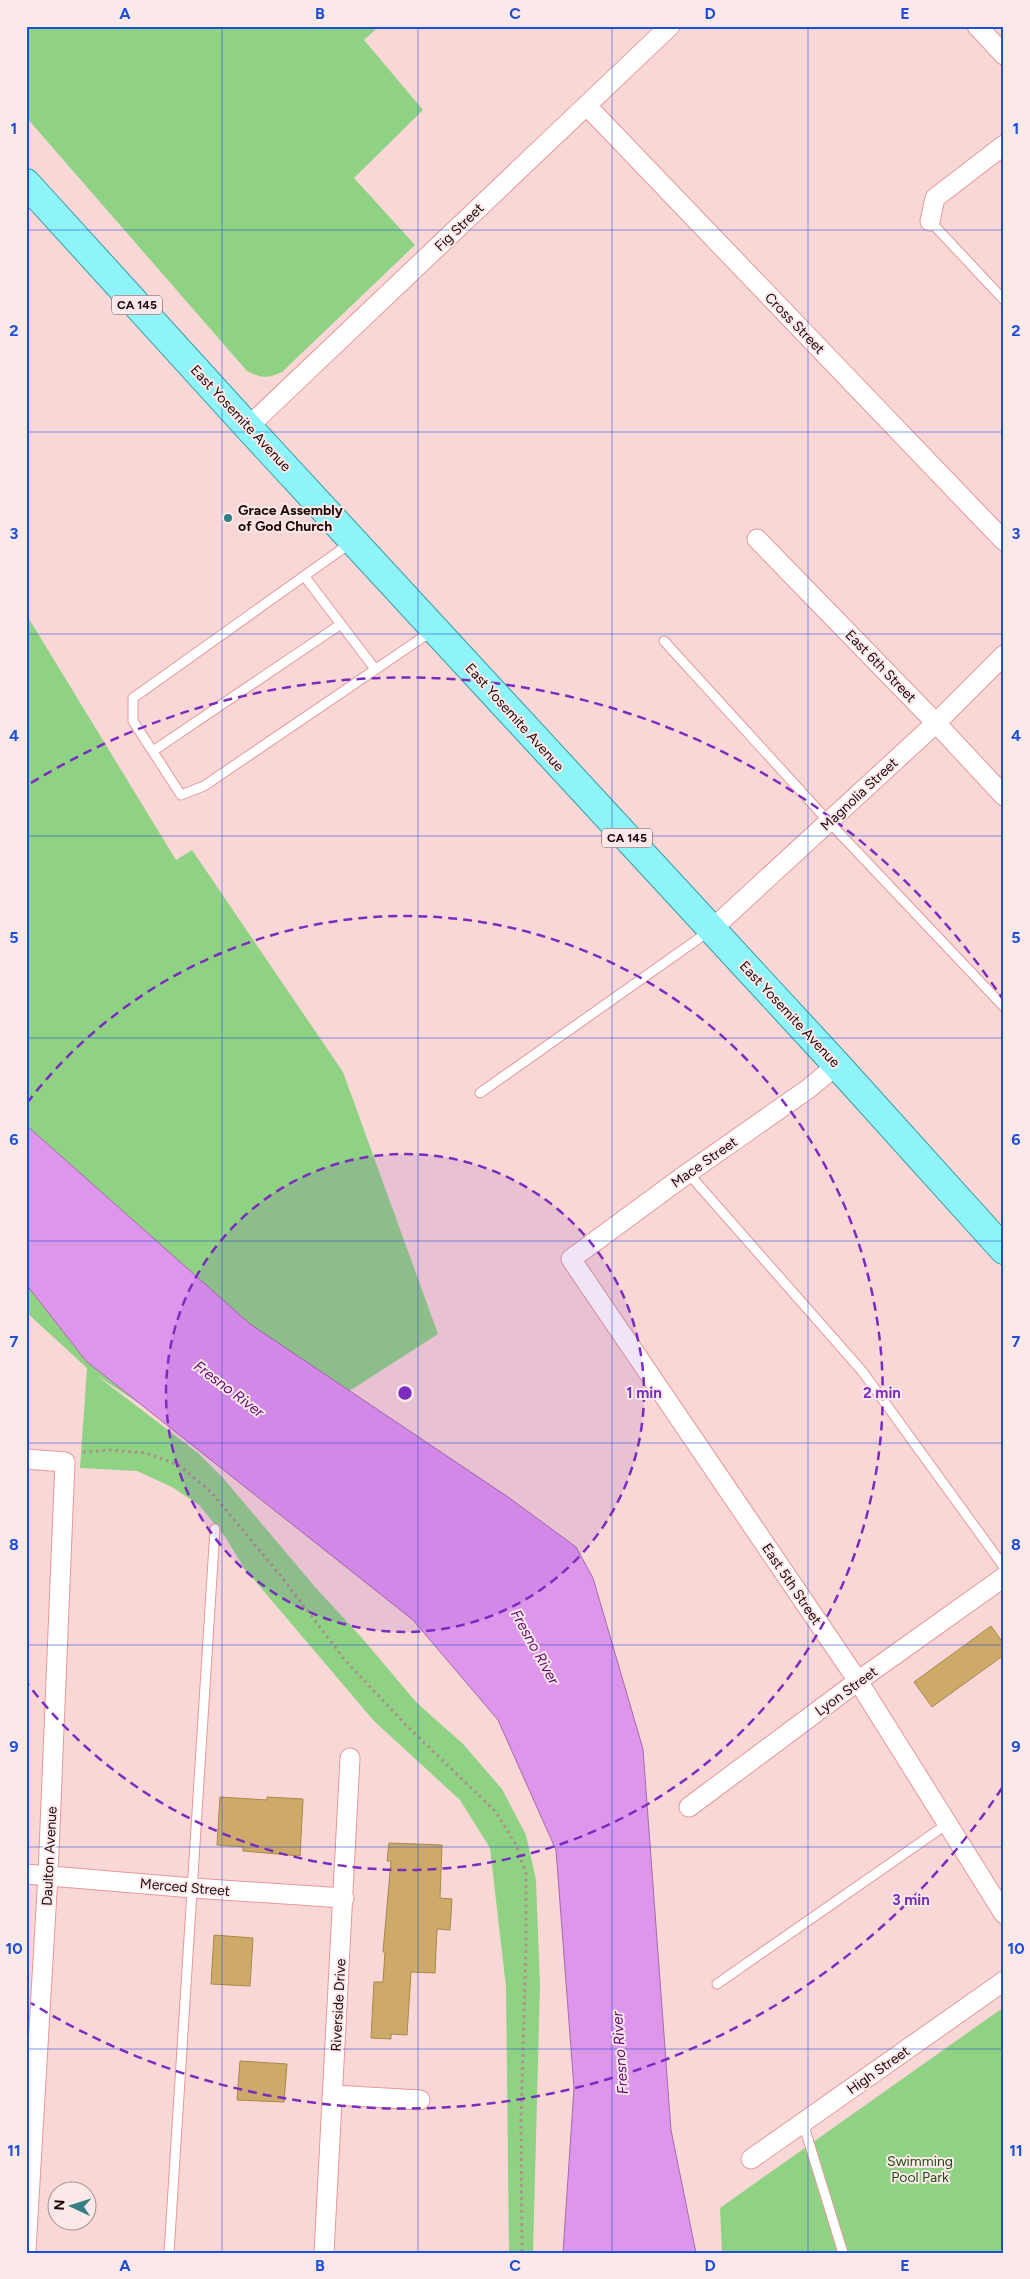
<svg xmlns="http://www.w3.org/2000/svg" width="1030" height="2279" viewBox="0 0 1030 2279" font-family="Figtree,sans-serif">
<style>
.green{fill:#90d284}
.water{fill:#de96ec;stroke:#a56ba8}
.building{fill:#cda96a;stroke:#aa8748}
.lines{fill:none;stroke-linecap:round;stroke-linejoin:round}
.lane-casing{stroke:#e59998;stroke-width:11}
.street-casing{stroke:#e59998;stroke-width:21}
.primary-casing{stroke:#379ca3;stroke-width:30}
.path{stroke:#ac8e8d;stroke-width:3;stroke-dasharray:2.5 4;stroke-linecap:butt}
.lane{stroke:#fff;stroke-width:9}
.street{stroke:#fff;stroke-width:19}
.primary{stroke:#8ef4fa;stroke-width:28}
.grid{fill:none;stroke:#1d4ed8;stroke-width:1;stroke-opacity:0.55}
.ring{fill:none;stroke:#7b2cbf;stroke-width:2.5;stroke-dasharray:9 6}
.poi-dot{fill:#357e83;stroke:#fae9e8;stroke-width:2}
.labels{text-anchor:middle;stroke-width:4;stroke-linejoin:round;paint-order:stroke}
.shield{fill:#fae9e8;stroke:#624b4b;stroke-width:1}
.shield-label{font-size:12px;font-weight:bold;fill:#210708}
.street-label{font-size:14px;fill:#210708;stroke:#fae9e8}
.poi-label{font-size:14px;font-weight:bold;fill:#210708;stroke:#fae9e8;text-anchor:start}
.park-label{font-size:14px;fill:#1b4c12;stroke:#fae9e8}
.water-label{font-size:15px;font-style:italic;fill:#640473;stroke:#fae9e8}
.centre{fill:#7b2cbf;stroke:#fae9e8;stroke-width:2.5}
.ring-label{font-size:15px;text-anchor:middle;font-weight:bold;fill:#7b2cbf;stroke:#fae9e8;stroke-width:4;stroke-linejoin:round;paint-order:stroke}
.neatline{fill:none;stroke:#1d4ed8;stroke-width:2}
.grid-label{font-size:16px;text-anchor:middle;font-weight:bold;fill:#1d4ed8}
</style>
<rect width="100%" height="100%" fill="#f8d7d6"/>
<path class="green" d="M26,26H379L364,40L423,110L354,178L415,245L282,372C268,379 261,378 247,371L26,117Z
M26,614L176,860L192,850L343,1072L438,1334L234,1465L96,1375L198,1453L224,1479L315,1587L362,1638L416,1702L463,1744L502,1789L526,1835L536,1880L540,1985L533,2253H509L506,1987L490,1848L460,1800L374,1721L244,1568L226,1538L199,1505L172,1487L137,1471L80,1468L87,1368L26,1312Z
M1004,2007V2253H722L720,2208Z"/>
<path class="water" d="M26,1125L250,1324L508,1497L576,1547L593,1578L643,1749L671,2130L696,2253H563L574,2088L556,1850L498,1720L413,1620L86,1361L26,1284Z"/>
<path class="building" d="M991,1626L1004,1644V1655L932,1707L914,1682Z
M220,1797L267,1800V1797L303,1799L300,1856L243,1851V1847L217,1845Z
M389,1843L442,1845L440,1898L452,1899L450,1930L437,1929L435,1973L411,1972L407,2035L391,2034V2039L371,2038L374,1982H383L385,1952H383L391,1861H387Z
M214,1935L253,1938L250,1986L211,1984Z
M240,2061L287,2064L284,2102L237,2100Z"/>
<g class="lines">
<g class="lane-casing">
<path id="lane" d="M930,221L1004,300
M352,542L133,698V721L181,795L204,786L432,631
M305,577L375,669
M664,641L829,822L1004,1007
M153,751L341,624
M480,1093L708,932
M688,1173L862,1371L1004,1567
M717,1984L947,1824
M803,2123L843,2253
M169,2253L215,1529"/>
</g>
<g class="street-casing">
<path id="street" d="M977,26L1004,55
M587,106L1004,541
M930,221L935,198L1004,145
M248,427L670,26
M757,539L936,723L1004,796
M711,930L936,723L1004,655
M837,1065L808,1089L688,1173L571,1259L858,1681L1004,1914
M26,1459L65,1462L48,1875L26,2250
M689,1807L858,1681L1004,1577
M26,1874L193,1888L344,1898
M333,2095L420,2100
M751,2159L1004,1981
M324,2253L350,1758"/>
</g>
<g class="primary-casing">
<path id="primary" d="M26,183L248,427L837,1065L1004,1250"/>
</g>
<path class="path" d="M83,1452L111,1450L146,1453L179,1465L211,1492L280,1575L345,1660L406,1725L496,1812L516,1845L526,1874V1945L521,2121L522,2253"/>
<use href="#lane" class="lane"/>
<use href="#street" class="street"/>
<use href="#primary" class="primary"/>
</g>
<path class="grid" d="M222,26V2253M418,26V2253M612,26V2253M808,26V2253M26,230H1004M26,432H1004M26,634H1004M26,836H1004M26,1038H1004M26,1241H1004M26,1443H1004M26,1645H1004M26,1847H1004M26,2049H1004"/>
<circle cx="405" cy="1393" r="239" fill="#7b2cbf" fill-opacity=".12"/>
<g class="ring">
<circle cx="405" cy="1393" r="239"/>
<path d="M27 1103A477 477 0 1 1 27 1683"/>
<path d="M1002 1788A716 716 0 0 1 31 2003M31 783A716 716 0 0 1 1002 998"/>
</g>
<circle class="poi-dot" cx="228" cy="518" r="5"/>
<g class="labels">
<g class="shield">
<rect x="112" y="295.5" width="50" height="19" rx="4"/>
<rect x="602" y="828.5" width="50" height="19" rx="4"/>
</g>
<g class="shield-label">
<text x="137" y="309">CA 145</text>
<text x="627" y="842">CA 145</text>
</g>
<g class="street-label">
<text transform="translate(459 227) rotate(-44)" y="5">Fig Street</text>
<text transform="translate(795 323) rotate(46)" y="5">Cross Street</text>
<text transform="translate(241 418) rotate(47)" y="5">East Yosemite Avenue</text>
<text transform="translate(881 666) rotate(46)" y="5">East 6th Street</text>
<text transform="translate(515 717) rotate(48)" y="5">East Yosemite Avenue</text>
<text transform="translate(859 794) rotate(-43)" y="5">Magnolia Street</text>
<text transform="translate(790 1014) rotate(47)" y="5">East Yosemite Avenue</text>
<text transform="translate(704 1162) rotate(-35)" y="5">Mace Street</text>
<text transform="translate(792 1584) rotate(56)" y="5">East 5th Street</text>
<text transform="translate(846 1691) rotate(-36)" y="5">Lyon Street</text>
<text transform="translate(49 1856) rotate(-87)" y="5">Daulton Avenue</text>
<text transform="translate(185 1887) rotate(5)" y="5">Merced Street</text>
<text transform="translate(338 2005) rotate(-87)" y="5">Riverside Drive</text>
<text transform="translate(878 2070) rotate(-35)" y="5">High Street</text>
</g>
<g class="poi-label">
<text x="238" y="515">Grace Assembly<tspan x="238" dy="16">of God Church</tspan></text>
</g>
<g class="park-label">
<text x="920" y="2166">Swimming<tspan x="920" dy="16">Pool Park</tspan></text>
</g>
<g class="water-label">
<text transform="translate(229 1389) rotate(37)" y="5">Fresno River</text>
<text transform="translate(535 1647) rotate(61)" y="5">Fresno River</text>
<text transform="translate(620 2053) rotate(-94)" y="5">Fresno River</text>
</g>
</g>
<circle cx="405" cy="1393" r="8" class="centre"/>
<g class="ring-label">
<text x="644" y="1398">1 min</text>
<text x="882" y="1398">2 min</text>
<text x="911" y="1905">3 min</text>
</g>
<rect width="1030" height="2279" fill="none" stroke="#fae9e8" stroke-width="55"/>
<g transform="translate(72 2206) rotate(274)"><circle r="24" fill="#fae9e8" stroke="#a38f8e"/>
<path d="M0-4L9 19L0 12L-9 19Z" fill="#357e83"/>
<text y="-8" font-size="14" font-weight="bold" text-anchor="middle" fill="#210708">N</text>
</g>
<rect x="28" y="28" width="974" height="2224" class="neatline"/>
<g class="grid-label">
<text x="125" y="19">A</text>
<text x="320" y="19">B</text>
<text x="515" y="19">C</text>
<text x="710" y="19">D</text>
<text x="905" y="19">E</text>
<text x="14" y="134">1</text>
<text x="1016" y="134">1</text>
<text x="14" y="336">2</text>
<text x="1016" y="336">2</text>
<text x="14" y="539">3</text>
<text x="1016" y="539">3</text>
<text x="14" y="741">4</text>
<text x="1016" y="741">4</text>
<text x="14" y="943">5</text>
<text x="1016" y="943">5</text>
<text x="14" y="1145">6</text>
<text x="1016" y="1145">6</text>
<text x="14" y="1347">7</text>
<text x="1016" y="1347">7</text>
<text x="14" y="1550">8</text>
<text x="1016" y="1550">8</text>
<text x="14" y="1752">9</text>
<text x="1016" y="1752">9</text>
<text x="14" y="1954">10</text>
<text x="1016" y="1954">10</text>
<text x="14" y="2156">11</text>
<text x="1016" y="2156">11</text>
<text x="125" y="2271">A</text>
<text x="320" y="2271">B</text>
<text x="515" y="2271">C</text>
<text x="710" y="2271">D</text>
<text x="905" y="2271">E</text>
</g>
</svg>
